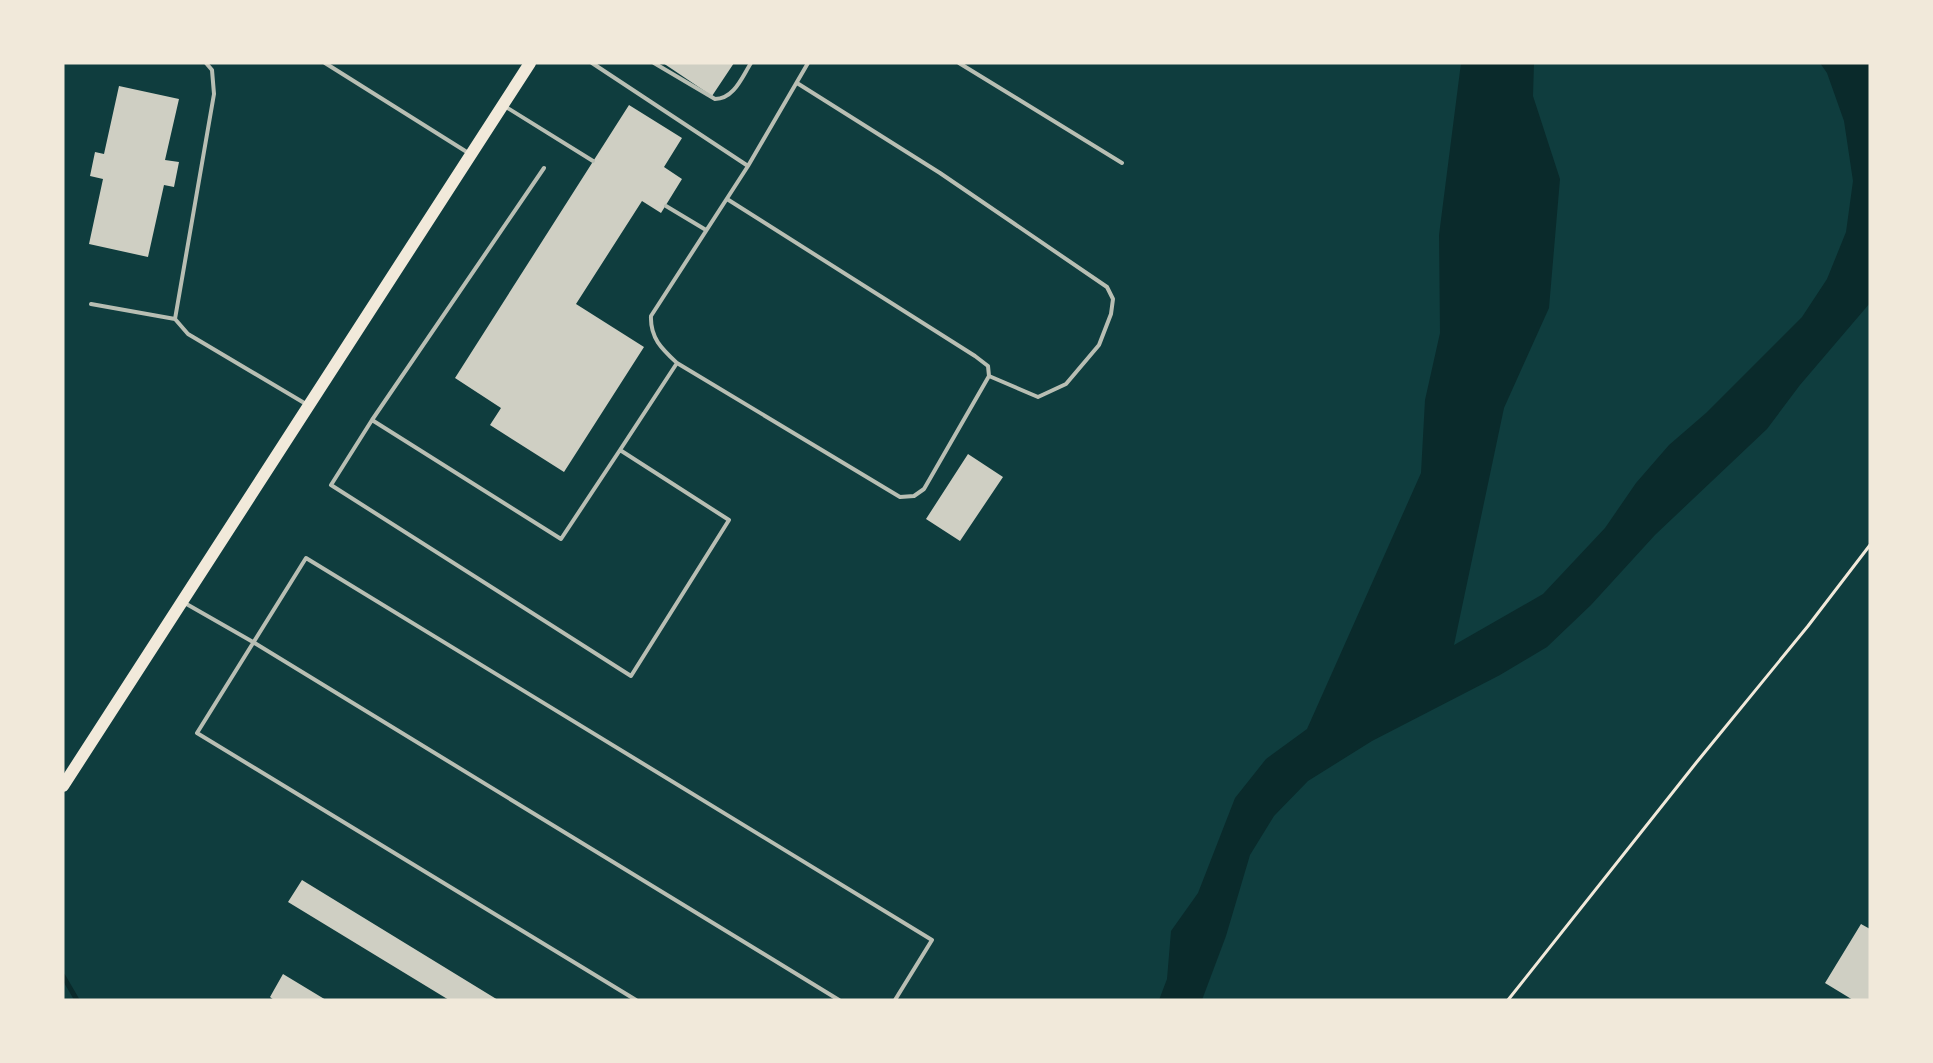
<svg xmlns="http://www.w3.org/2000/svg" width="1933" height="1063" viewBox="0 0 1933 1063" font-family="'DejaVu Sans',sans-serif">
<style>
.water{fill:#0a2a2b}
.lines{fill:none;stroke-linecap:round;stroke-linejoin:round}
.stream{stroke:#0a2a2b;stroke-width:5}
.building{fill:#cfcfc3}
.path{stroke:#f1e9da;stroke-width:3}
.service{stroke:#b8beb3;stroke-width:4}
.secondary{stroke:#f1e9da;stroke-width:12}
</style>
<rect width="100%" height="100%" fill="#0f3d3e"/>
<path class="water" d="M1461,63H1534L1533,96L1560,179L1549,308L1504,408L1454,645L1543,594L1605,528L1636,483L1669,445L1706,413L1802,317L1827,279L1846,232L1853,181L1844,121L1827,73L1820,63H1870V303L1800,385L1767,429L1655,535L1591,605L1547,647L1500,675L1372,741L1308,781L1274,816L1250,855L1226,936L1202,1000H1159L1167,979L1171,931L1198,893L1235,798L1266,759L1307,729L1421,473L1425,400L1440,333L1439,235Z"/>
<g class="lines">
<path class="stream" d="M63,976L77,1000"/>
</g>
<path class="building" d="M663,63H734L712,96Z
M119,86L179,99L165,160L179,162L174,187L164,185L148,257L89,244L103,179L90,176L95,152L104,154Z
M629,105L682,138L664,167L682,179L661,213L642,201L576,304L644,347L564,472L490,425L501,408L455,378Z
M968,454L1003,477L960,541L926,519Z
M302,880L498,1000H449L288,902Z
M1861,924L1870,929V1000H1853L1825,983Z
M283,974L326,1000H274L270,997Z"/>
<g class="lines">
<path class="path" d="M1508,1000L1696,763L1808,626L1870,545"/>
<path class="service" d="M206,63L212,70L214,94L175,319L188,334L306,404
M325,63L470,154
M592,63L748,166L651,316C650,338 662,349 677,363L900,497L914,496L924,489L989,376L988,366L975,356L727,199
M654,63L715,99C734,99 742,77 751,63
M959,63L1122,163
M797,83L940,173L1107,287L1113,299L1111,314L1099,345L1066,384L1038,397L989,376
M506,107L593,161
M748,166L808,63
M666,206L706,230
M91,304L175,319
M372,420L561,539L620,450L729,520L631,676L331,485L372,420L544,168
M620,450L677,363
M183,602L253,642L839,1000
M636,1000L197,733L306,558L932,940L895,1000"/>
<path class="secondary" d="M63,786L530,63"/>
</g>
<rect width="1933" height="1063" fill="none" stroke="#f1e9da" stroke-width="129"/>
</svg>
